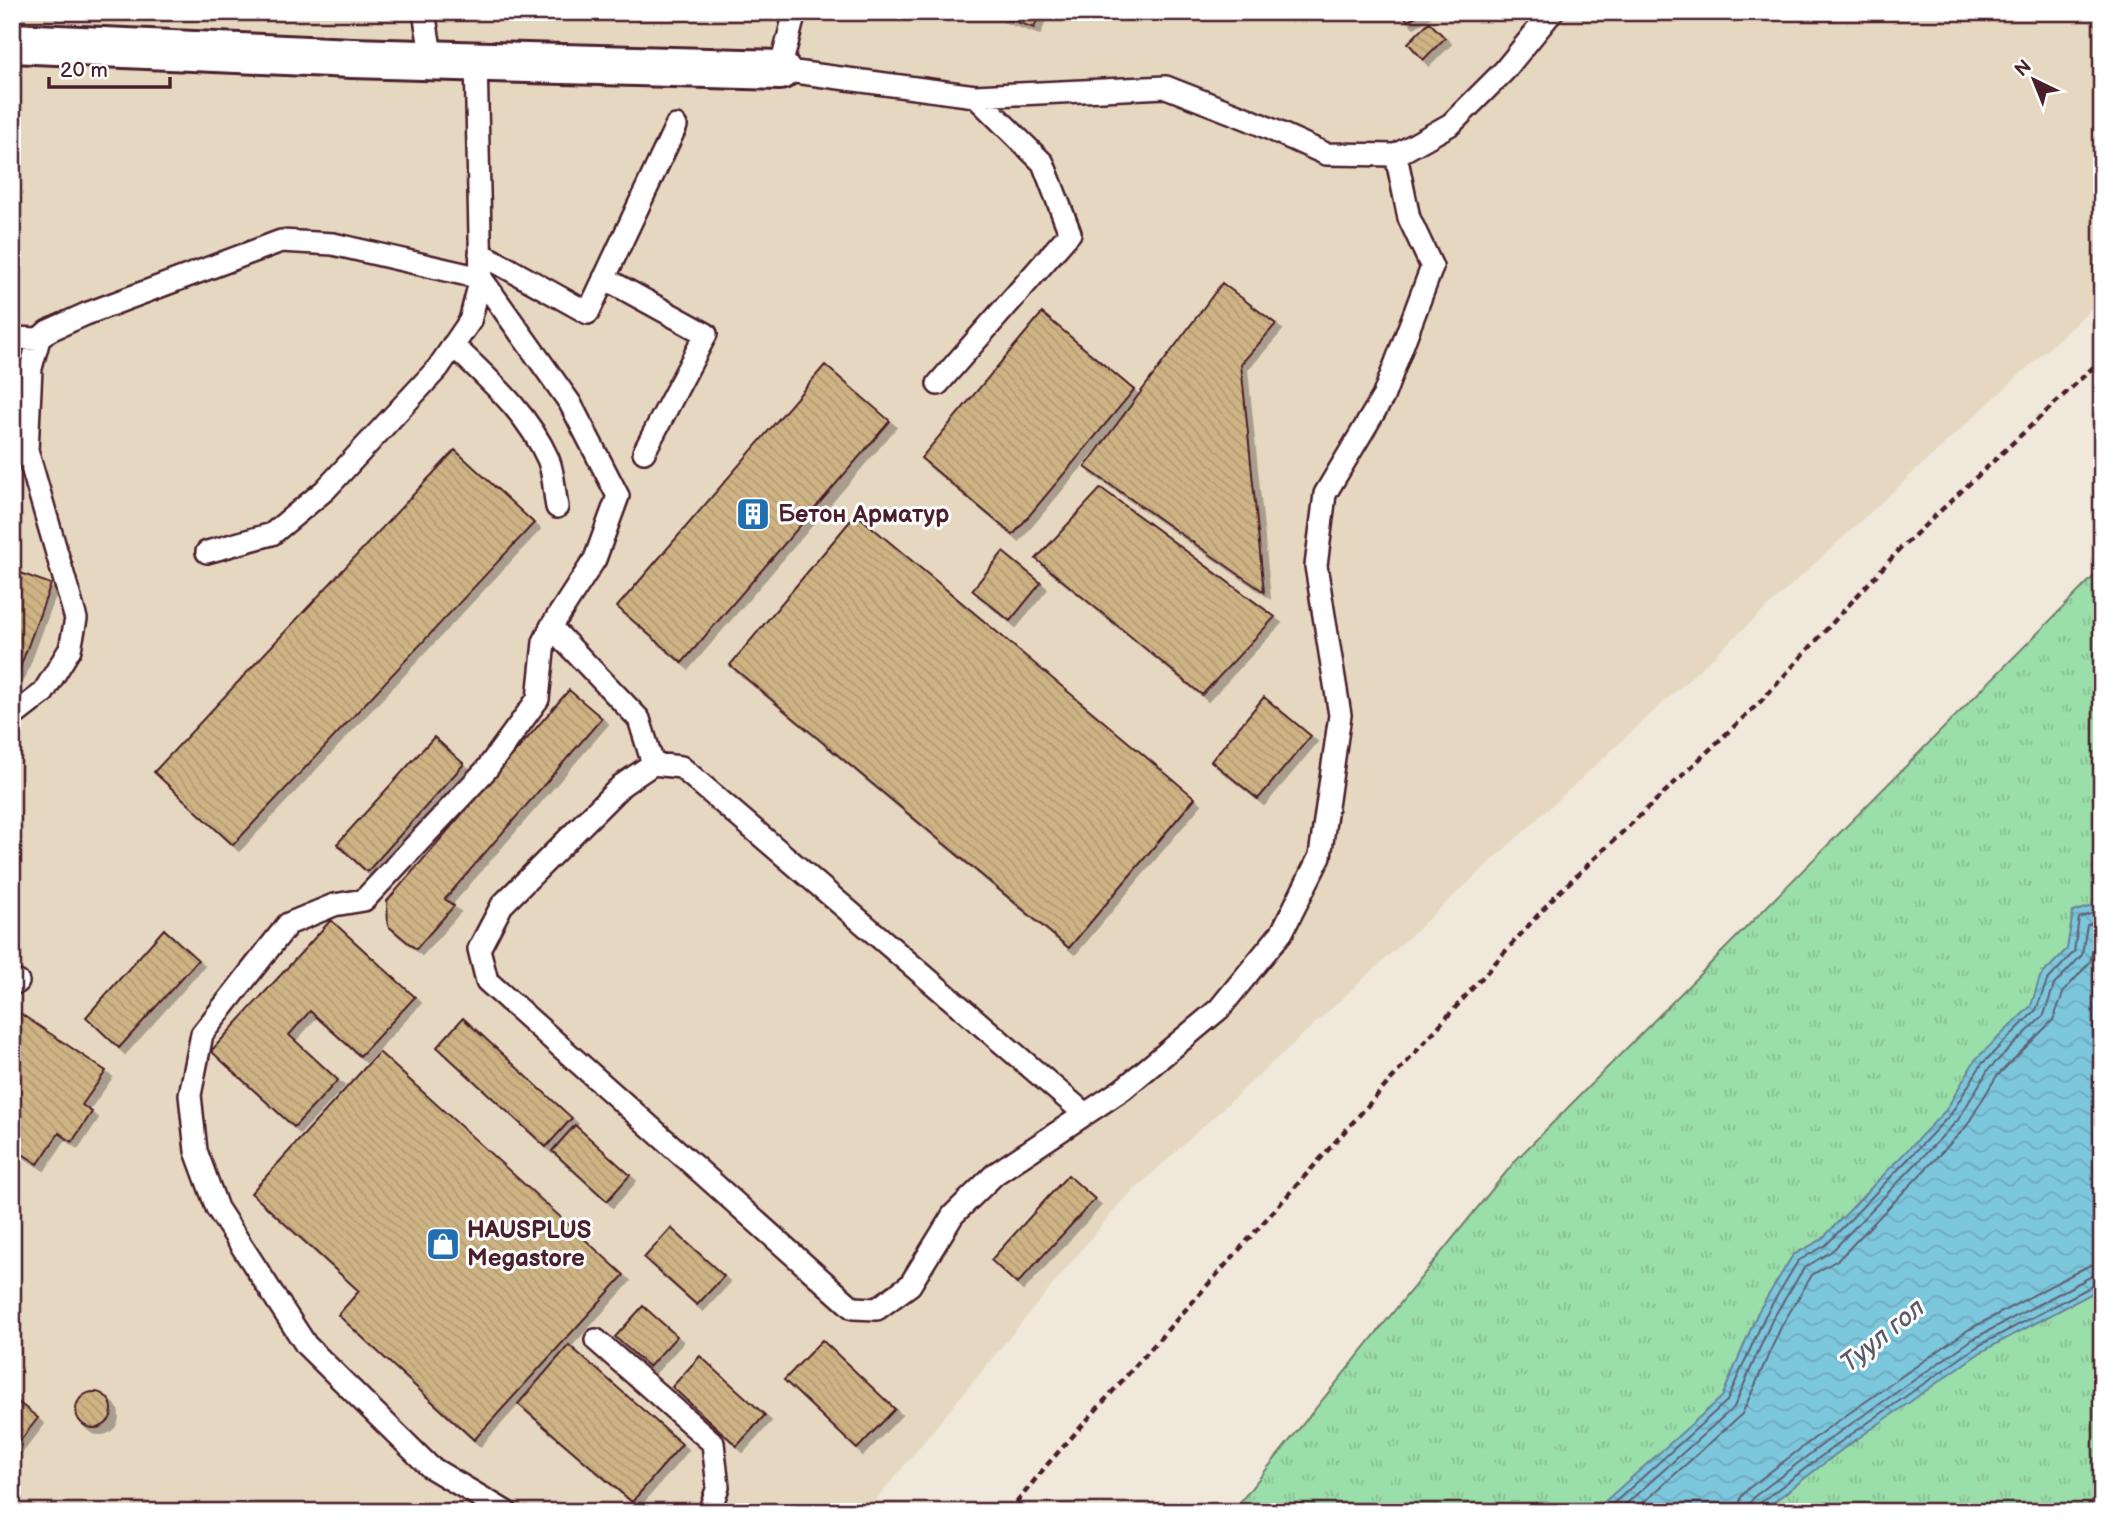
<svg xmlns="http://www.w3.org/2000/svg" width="2114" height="1524" viewBox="0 0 2114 1524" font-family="'Balsamiq Sans',sans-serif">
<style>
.built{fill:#e6d8c0}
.grass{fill:url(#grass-tufts);stroke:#727e6a;stroke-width:2}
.water{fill:url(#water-waves);stroke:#698496;stroke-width:2}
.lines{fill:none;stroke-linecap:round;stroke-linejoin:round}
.shore{stroke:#5e6272;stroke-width:2}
.building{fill:url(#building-back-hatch);stroke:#4a1f2b;stroke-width:2;filter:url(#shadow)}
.lane-casing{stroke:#4a1f2b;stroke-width:26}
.street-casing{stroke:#4a1f2b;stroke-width:44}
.path{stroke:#4a1f2b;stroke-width:4.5;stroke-dasharray:7 5;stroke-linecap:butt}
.lane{stroke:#fff;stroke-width:21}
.street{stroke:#fff;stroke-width:38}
.labels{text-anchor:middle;stroke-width:6;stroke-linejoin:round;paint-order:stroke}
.poi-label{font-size:24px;font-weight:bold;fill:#4a1f2b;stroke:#fff;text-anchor:start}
.water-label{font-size:26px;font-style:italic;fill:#5c5a69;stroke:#fff}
</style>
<defs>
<pattern id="grass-tufts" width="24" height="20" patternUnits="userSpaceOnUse" patternTransform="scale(1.75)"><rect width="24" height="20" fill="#9adeaa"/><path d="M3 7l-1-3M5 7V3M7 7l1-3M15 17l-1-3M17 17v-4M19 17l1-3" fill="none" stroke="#86be92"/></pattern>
<pattern id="water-waves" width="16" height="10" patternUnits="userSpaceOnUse" patternTransform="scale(1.75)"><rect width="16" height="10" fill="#7dc7dd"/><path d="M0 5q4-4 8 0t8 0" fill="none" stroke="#6eaabe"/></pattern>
<pattern id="building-back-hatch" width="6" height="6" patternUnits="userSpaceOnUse" patternTransform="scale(1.75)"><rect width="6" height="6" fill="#ceb484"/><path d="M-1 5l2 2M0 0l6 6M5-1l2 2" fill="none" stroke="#b29a72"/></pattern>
<filter id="shadow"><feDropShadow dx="6" dy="6" stdDeviation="0" flood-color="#0004"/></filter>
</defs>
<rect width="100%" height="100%" fill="#f0e8da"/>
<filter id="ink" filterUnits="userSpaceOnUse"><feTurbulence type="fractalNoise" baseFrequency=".0143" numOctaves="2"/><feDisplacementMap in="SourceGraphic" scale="14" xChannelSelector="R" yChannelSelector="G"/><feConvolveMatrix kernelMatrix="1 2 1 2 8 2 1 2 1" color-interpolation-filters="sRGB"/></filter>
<g filter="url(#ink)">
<path class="built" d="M12,12H2102V299L1120,1203L866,1512H12Z"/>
<path class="grass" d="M2102,568V1512H1232L1516,1160Z"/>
<path class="water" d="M2102,903V1288L1981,1352L1840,1451L1761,1512H1593L1722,1397L1758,1312L1793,1255L1821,1240L1946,1110L1975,1060L2031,1006L2040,977L2067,949L2073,912Z"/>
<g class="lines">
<path class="shore" d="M1604,1512L1727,1401L1765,1316L1798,1261L1826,1245L1951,1114L1981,1065L2036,1010L2047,981L2074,952L2079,918L2102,910
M1617,1512L1734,1407L1772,1320L1804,1268L1832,1251L1958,1120L1988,1070L2044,1015L2054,985L2082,955L2087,925L2102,920
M1633,1512L1742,1414L1782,1325L1812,1275L1839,1259L1966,1127L1996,1077L2053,1020L2064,991L2090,962L2096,934L2102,931
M1738,1512L1741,1497L1749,1488L1825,1430L1968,1330L2088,1266L2102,1263
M1748,1512L1749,1504L1755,1496L1831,1438L1973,1339L2092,1276L2102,1274
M1757,1512L1760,1503L1836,1445L1978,1346L2096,1284L2102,1283"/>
</g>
<path class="building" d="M988,12H1040L1034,28Z
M1400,12H1423L1408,21Z
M1429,22L1445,38L1423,60L1408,43Z
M1222,283L1276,324L1241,364L1264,592L1085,467Z
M1042,313L1134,390L1013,535L921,458Z
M825,365L890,421L682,663L617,607Z
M455,450L534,523L233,845L154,772Z
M1101,488L1275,617L1202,695L1036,559Z
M856,514L1195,798L1069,948L730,665Z
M1003,552L1041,583L1010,621L972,590Z
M12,570L51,584L18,673L12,671Z
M569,690L602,718L445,899L454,906L416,949L388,926L387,901Z
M1264,697L1311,736L1258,799L1211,761Z
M434,737L464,764L367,872L337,844Z
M331,920L415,997L360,1056L310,1011L289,1035L338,1080L294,1127L211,1051Z
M164,929L198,960L119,1048L86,1017Z
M12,1008L106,1071L82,1105L92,1112L72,1142L59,1133L38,1164L12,1147Z
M463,1018L572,1118L546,1147L437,1047Z
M379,1052L624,1275L474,1440L338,1315L359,1291L251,1193Z
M575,1125L630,1175L607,1201L552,1151Z
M1068,1175L1095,1199L1017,1284L991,1260Z
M671,1228L724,1276L697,1305L644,1258Z
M643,1306L677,1336L649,1367L615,1337Z
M822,1340L895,1409L857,1449L784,1380Z
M569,1345L682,1444L632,1502L518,1404Z
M700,1356L765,1415L737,1446L672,1387Z
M76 1410a18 18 0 1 1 36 0a18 18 0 1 1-36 0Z
M12,1397L38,1418L12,1451Z"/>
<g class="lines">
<g class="lane-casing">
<path id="lane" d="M424,12L432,60
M795,12L780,70L975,96L1166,87L1248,119L1326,154L1396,155L1451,124L1504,71L1552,12
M476,61L481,278L570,403L618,496L595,559L551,627L639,719L653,764
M480,253L588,313L676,126
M604,278L706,334L644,452
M12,338L39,339
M453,345C489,380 527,412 548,459C554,473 554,492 557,507
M938,384L1070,233L1043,163L975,96
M12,717L43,693L70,649L76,619L27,450L31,368L39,339L48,331L86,314L281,241L333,244L481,278L470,321L438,368L325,490L272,534L207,552
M12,980L18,982
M1085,1114L681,767L653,764L622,785L502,905L479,949L487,981L853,1308L877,1309L910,1285L953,1215L995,1174L1123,1089L1219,1009L1282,932L1320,856L1340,715L1316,566L1325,494L1383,397L1432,267L1409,218L1396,155
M596,1340L713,1443L718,1487L709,1512
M506,1512L430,1467L306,1345L217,1208L196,1151L190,1095L202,1034L288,924L334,905L364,900L486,770L538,699L544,642L551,627"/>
</g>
<g class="street-casing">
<path id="street" d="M12,43L352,58L780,70"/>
</g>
<path class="path" d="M1009,1512L1046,1466L1554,897L1761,701L1901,548L2102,359"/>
<use href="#lane" class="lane"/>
<use href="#street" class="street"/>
</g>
</g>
<defs>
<g id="building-square" transform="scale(1.75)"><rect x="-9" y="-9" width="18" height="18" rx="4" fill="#1f6fb2" stroke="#fff"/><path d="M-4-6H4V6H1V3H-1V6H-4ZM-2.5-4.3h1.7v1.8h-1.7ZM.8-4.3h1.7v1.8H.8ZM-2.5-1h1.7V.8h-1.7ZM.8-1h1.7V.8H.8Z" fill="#fff"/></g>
<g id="shop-square" transform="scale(1.75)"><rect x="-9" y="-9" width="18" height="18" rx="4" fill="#1f6fb2" stroke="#fff"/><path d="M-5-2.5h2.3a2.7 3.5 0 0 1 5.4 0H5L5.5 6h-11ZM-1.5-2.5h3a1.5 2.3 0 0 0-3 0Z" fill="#fff"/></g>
</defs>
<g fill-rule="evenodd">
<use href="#building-square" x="753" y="514"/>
<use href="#shop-square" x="443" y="1244"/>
</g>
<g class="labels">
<g class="poi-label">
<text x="778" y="522">Бетон Арматур</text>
<text x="467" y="1238">HAUSPLUS<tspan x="467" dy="28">Megastore</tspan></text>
</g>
<g class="water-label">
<text transform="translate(1882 1335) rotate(-39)" y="9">Туул гол</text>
</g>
</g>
<rect width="2114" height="1524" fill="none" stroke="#fff" stroke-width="42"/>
<rect x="21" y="21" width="2072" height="1482" fill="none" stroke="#4a1f2b" stroke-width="2.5" filter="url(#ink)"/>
<g transform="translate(2034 80) rotate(317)" stroke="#ffffff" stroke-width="5" paint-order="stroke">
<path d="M0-5L12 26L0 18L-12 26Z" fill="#4a1f2b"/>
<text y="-10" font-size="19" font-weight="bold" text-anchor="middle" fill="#4a1f2b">N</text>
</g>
<path d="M49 77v10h121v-10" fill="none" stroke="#4a1f2b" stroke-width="3.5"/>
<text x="60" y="77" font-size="21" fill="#4a1f2b" stroke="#ffffff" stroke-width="5" paint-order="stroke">20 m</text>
</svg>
